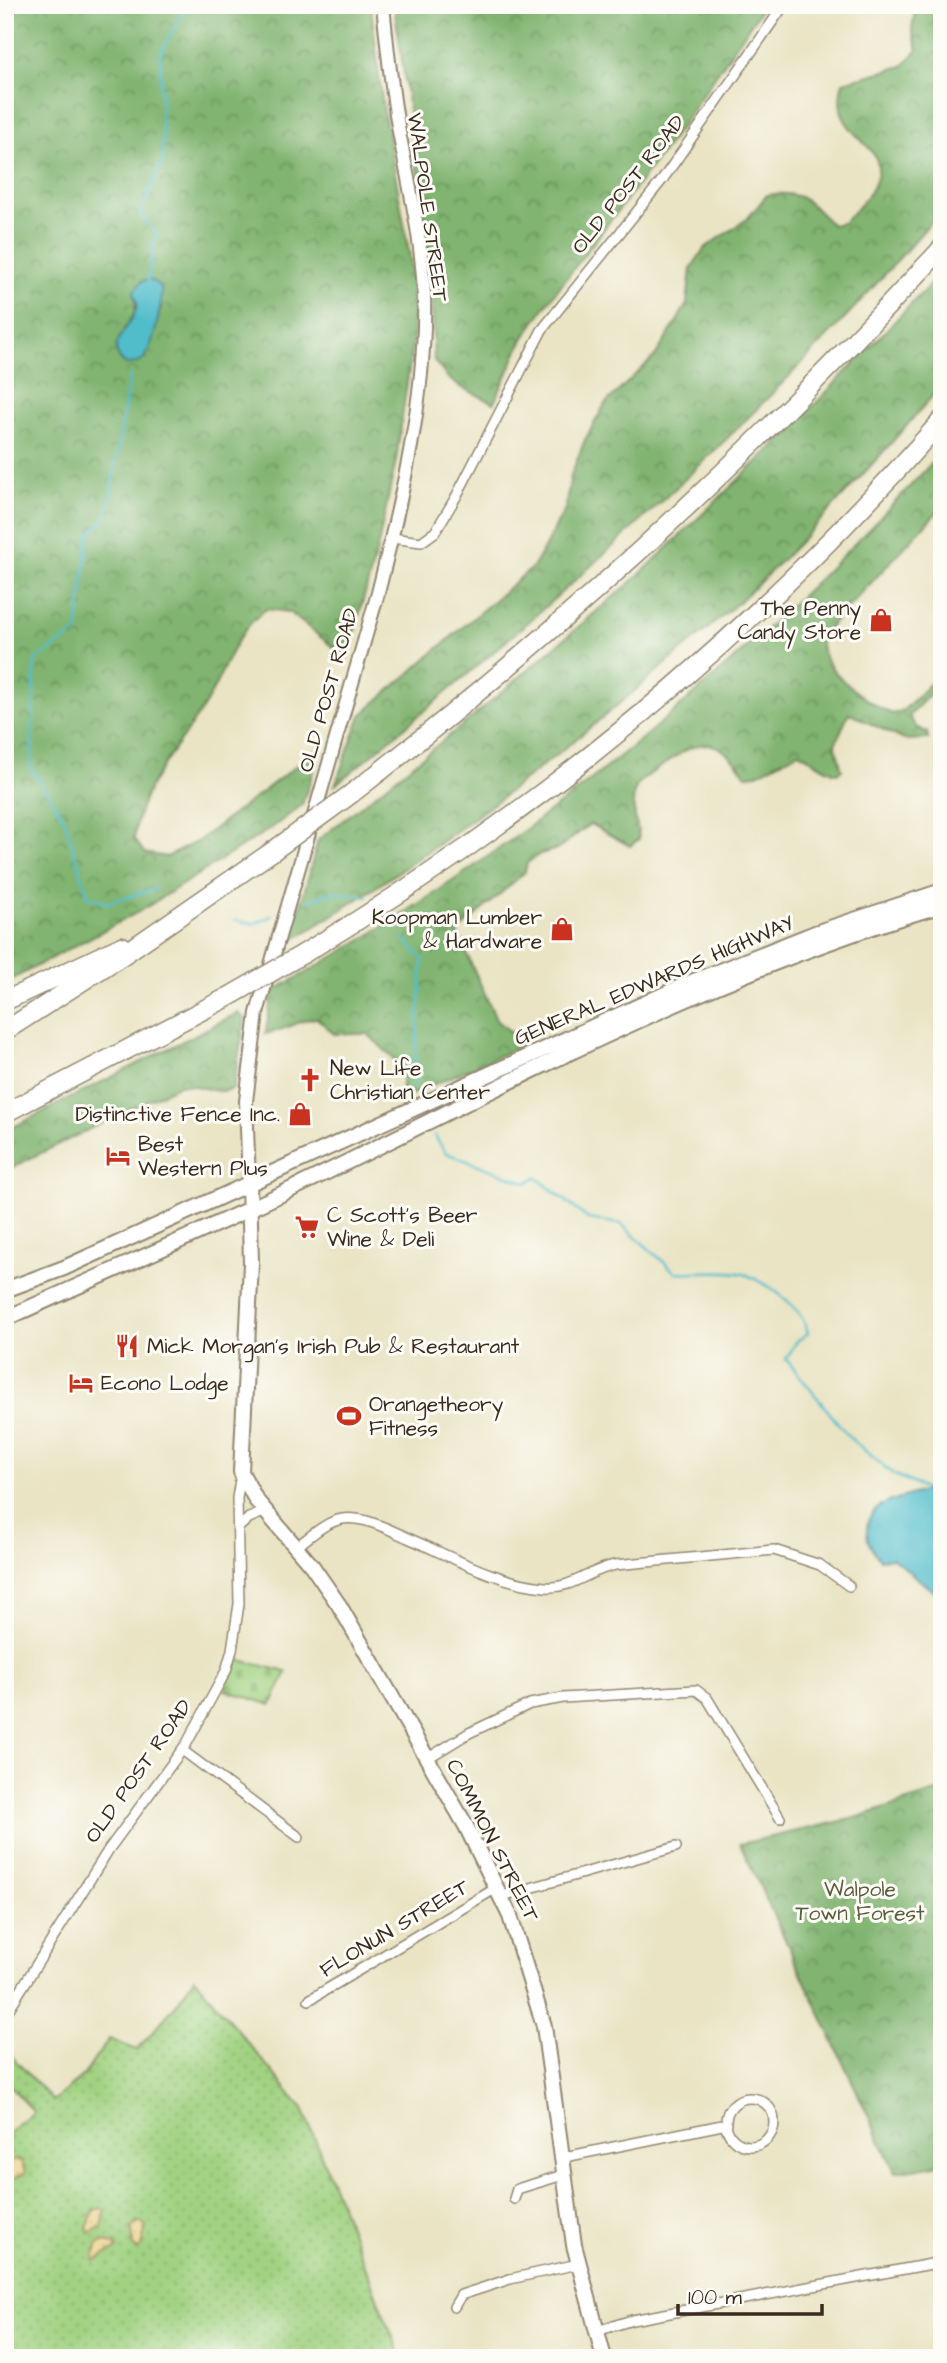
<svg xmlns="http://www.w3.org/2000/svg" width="947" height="2363" viewBox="0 0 947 2363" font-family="'Architects Daughter',sans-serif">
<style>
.grass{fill:url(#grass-dots);stroke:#6e7e50;stroke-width:2}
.forest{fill:url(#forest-crowns);stroke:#5e6f47;stroke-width:2;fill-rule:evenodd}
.sand{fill:url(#sand-dots);stroke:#94825e;stroke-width:2}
.cemetery{fill:url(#cemetery-stones);stroke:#6e7e50;stroke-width:2}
.water{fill:#51bdcb;stroke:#467474;stroke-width:2}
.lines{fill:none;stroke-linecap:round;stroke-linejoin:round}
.stream{stroke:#51bdcb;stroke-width:2.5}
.minor-casing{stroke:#928772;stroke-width:12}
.secondary-casing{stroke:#928772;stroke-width:16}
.primary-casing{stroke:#928772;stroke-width:18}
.motorway-casing{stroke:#928772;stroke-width:21}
.minor{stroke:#fff;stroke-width:9}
.secondary{stroke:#fff;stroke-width:12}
.primary{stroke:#fff;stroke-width:14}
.motorway{stroke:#fff;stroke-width:18}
.motorway-bridge-casing{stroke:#928772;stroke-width:21;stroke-linecap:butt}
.motorway-bridge{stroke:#fff;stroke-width:18}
.labels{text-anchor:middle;stroke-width:6;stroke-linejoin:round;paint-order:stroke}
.street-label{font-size:21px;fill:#3b2a1e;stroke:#fdfcf7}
.poi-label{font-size:21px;fill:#3b2a1e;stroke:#fdfcf7;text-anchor:start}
.park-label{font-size:21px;fill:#5a5c3c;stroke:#fdfcf7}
</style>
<defs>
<pattern id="grass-dots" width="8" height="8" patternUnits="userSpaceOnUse" patternTransform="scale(1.75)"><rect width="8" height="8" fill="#a1d282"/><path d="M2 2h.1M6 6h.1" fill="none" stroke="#8cb470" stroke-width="1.8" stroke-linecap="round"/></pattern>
<pattern id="forest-crowns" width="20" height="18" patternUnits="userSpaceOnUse" patternTransform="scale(1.75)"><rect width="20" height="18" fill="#80b470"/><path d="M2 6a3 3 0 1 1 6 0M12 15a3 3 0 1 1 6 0" fill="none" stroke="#6a935b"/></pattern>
<pattern id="sand-dots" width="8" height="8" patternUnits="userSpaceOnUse" patternTransform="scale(1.75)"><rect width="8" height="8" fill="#eeda9e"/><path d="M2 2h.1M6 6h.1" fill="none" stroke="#cdbb88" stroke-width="1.8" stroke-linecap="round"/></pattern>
<pattern id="cemetery-stones" width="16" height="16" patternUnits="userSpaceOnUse" patternTransform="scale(1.75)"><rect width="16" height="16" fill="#a1d282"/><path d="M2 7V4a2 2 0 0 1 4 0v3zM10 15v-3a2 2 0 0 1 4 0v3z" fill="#8cb470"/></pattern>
</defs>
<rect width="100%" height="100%" fill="#fdfcf7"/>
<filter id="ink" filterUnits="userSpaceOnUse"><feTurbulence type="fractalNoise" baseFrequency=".0143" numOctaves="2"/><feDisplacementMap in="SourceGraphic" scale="14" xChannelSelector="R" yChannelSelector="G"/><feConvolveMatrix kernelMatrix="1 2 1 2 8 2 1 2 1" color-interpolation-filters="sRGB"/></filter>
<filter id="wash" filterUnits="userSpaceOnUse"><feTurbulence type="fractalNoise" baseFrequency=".00686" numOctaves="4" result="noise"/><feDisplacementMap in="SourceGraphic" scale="28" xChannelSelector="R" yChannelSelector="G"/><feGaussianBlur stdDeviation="1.57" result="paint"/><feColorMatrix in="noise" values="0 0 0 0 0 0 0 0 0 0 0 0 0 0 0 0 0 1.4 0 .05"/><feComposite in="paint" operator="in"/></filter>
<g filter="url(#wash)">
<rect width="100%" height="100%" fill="#eae4c5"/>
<path class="grass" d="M194,1978L303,2109L401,2358H5V2136L34,2112L5,2080V2049L53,2101L83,2076L109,2039L137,2050L176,2005Z"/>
<path class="forest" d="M5,5H371L382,100L411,263L414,333L396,461L377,550L347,658L289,612L266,609C233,634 226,669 206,703C178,749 139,784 134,839L145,853L167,857L198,841L322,746L302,805L273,827L142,910L5,983ZM135,296L158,315L146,358L124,328C133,321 138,306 135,296Z
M394,5H764L668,145L546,305L523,339L494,403L460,387L448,378L434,361L431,267Z
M916,5H942V209C760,423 551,608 335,785L361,715L535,565L565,509L571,475L585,440L605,404L655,356L668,336L687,304L691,268L705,248L747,219L767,195C802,189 809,202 832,225L843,223C851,214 861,205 868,195C906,139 824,146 843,82L903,66L918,50L912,29Z
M942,272V385C884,452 825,518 762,580C732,610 698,636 666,664C549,765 424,861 291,941L318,840L470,719L637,577L793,427Z
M942,452V507L822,635C813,666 867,702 892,714L904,710L942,671V681L909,716L916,727L927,732L928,739L904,740L849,713L835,744L842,770L837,773C822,770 812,758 798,752L757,774L746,775C715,733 701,738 662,766C655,771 642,778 637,786C628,799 638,824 639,839L630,846L590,824L558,849L540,854L527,863L525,872L457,932L497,1021L526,1044L401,1099L403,1068L368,1034H334L317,1018C297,1019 284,1032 265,1034L273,991C525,853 748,663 942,452Z
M238,1013L245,1019L233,1089C214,1096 197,1082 179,1085L5,1171V1131Z
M936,1792H942V2164L895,2172L740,1844L855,1818Z"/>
<path class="sand" d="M15,2160L22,2161L25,2173L9,2181L5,2179V2165Z
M101,2208L106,2211L102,2226L90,2233L87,2228L94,2210Z
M140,2222L146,2227L141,2247L137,2250L133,2246L132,2228Z
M102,2241L116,2245L117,2249L94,2261L97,2245Z"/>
<path class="cemetery" d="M236,1659L287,1672L271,1705L225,1690Z"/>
<path class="water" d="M151,280L161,287C163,303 153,354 139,363L125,364C99,343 139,324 137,302C136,298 134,294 134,291L142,281Z
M942,1483V1596L940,1597L893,1558L880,1559C872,1551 866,1541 867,1529C868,1495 920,1498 942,1483Z"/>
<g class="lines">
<path class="stream" d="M148,281L156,233L140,214L163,160L160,54L187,5
M130,375L107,517L89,535L77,632L35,660L31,769L63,816L88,896L107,903L155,889
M309,901L332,892L367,897
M235,920L254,924L272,916
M404,939L423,959L413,1087
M434,1135L446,1153L527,1183L536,1177L588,1219L621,1224L675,1272C693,1273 731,1269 747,1275C771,1285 803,1308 808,1333L797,1341L786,1359L850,1438L893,1474L932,1492"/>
</g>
</g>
<g filter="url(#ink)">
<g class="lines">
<g class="minor-casing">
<path id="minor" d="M392,538L421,542L435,532L456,497L542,330L663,179L784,5
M238,1528L249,1518L266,1511
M296,1547C310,1537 325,1522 342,1519C365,1516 388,1529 408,1538C452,1557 497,1583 545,1587C573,1589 589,1570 615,1565L774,1550L820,1565L849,1586
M182,1750L299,1837
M428,1758L469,1733L530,1704L563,1698L696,1690L707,1698L780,1818
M502,1896L676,1847
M309,2000L498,1887
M5,2015L109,1849L187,1743L226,1671L232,1650L239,1604L237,1498L241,1474
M726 2122a24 24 0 1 1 48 0a24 24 0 1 1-48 0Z
M560,2158L727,2124
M514,2199L517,2189L563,2175
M454,2307L461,2295L510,2279L578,2264
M597,2331L632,2320L942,2262"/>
</g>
<g class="secondary-casing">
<path id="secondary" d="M249,1182L246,1101L257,1013L378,593C402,497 427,394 424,294C422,238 408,182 398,126C391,86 387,46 383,5"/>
</g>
<g class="primary-casing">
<path id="primary" d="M249,1182L251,1263L241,1472L256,1500L312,1566L339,1605L466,1826L510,1916L544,2026L574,2245L604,2358
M5,1290L64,1268L689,983L815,933L942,891
M5,1319C112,1270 222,1224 327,1172C528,1073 726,968 942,905"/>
</g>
<g class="motorway-casing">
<path id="motorway" d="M351,794C565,629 760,446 942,248
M303,954C542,811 758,630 942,420
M5,1001L122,946
M5,1031L120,957L273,851
M5,1113L230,996"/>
</g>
<use href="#minor" class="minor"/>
<use href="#secondary" class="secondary"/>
<use href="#primary" class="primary"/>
<use href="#motorway" class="motorway"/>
<g class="motorway-bridge-casing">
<path id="motorway-bridge" d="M273,851L351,794
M230,996L303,954"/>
</g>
<use href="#motorway-bridge" class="motorway-bridge"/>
</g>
</g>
<defs>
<g id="shop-bare" transform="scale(1.89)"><path d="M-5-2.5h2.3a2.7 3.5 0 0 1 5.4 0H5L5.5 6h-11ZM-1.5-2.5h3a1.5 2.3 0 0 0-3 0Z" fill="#c8321e" stroke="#fdfcf7" stroke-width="2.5" paint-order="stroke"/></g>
<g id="church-bare" transform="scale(1.89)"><path d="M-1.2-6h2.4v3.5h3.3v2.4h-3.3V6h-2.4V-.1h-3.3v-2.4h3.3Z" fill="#c8321e" stroke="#fdfcf7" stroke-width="2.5" paint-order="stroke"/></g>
<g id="hotel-bare" transform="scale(1.89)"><path d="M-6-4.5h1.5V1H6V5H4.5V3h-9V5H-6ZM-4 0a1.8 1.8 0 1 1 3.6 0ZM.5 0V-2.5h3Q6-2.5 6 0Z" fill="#c8321e" stroke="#fdfcf7" stroke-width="2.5" paint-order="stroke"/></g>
<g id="supermarket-bare" transform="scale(1.89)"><path d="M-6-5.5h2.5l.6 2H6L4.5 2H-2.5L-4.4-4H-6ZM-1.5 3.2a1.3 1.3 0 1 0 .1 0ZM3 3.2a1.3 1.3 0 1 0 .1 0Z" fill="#c8321e" stroke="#fdfcf7" stroke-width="2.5" paint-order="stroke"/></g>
<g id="restaurant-bare" transform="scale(1.89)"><path d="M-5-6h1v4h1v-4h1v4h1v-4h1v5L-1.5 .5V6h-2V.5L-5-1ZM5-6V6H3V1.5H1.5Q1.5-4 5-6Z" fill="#c8321e" stroke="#fdfcf7" stroke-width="2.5" paint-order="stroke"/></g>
<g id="stadium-bare" transform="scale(1.89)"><path d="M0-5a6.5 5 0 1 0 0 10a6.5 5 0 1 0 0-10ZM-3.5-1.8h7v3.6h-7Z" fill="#c8321e" stroke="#fdfcf7" stroke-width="2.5" paint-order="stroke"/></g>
</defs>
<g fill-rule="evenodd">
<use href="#shop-bare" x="881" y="620"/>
<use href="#shop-bare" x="562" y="929"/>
<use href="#church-bare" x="310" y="1080"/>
<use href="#shop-bare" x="300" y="1114"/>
<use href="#hotel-bare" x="118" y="1156"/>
<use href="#supermarket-bare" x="307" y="1227"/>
<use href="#restaurant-bare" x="127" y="1346"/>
<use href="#hotel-bare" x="81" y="1383"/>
<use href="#stadium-bare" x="349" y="1416"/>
</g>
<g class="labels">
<g class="street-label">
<text transform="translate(628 184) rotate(-52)" y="7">OLD POST ROAD</text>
<text transform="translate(428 207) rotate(82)" y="7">WALPOLE STREET</text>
<text transform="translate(328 690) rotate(-74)" y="7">OLD POST ROAD</text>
<text transform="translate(654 980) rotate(-23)" y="7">GENERAL EDWARDS HIGHWAY</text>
<text transform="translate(138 1771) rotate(-55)" y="7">OLD POST ROAD</text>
<text transform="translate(493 1840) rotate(63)" y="7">COMMON STREET</text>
<text transform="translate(394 1928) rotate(-31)" y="7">FLONUN STREET</text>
</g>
<g class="poi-label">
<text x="861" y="615" text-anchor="end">The Penny<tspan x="861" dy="24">Candy Store</tspan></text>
<text x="542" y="924" text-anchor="end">Koopman Lumber<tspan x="542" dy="24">&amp; Hardware</tspan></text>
<text x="330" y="1075">New Life<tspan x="330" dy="24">Christian Center</tspan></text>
<text x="280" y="1121" text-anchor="end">Distinctive Fence Inc.</text>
<text x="138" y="1151">Best<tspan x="138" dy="24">Western Plus</tspan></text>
<text x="327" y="1222">C Scott's Beer<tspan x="327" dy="24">Wine &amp; Deli</tspan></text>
<text x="147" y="1353">Mick Morgan's Irish Pub &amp; Restaurant</text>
<text x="101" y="1390">Econo Lodge</text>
<text x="369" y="1411">Orangetheory<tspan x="369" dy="24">Fitness</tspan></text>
</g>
<g class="park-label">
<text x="860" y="1896">Walpole<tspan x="860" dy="24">Town Forest</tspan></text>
</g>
</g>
<rect width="947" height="2363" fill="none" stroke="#fdfcf7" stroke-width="28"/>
<path d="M678 2304v10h144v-10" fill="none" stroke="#3b2a1e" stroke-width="3.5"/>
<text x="688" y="2304" font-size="21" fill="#3b2a1e" stroke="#fdfcf7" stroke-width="5" paint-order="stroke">100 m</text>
</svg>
